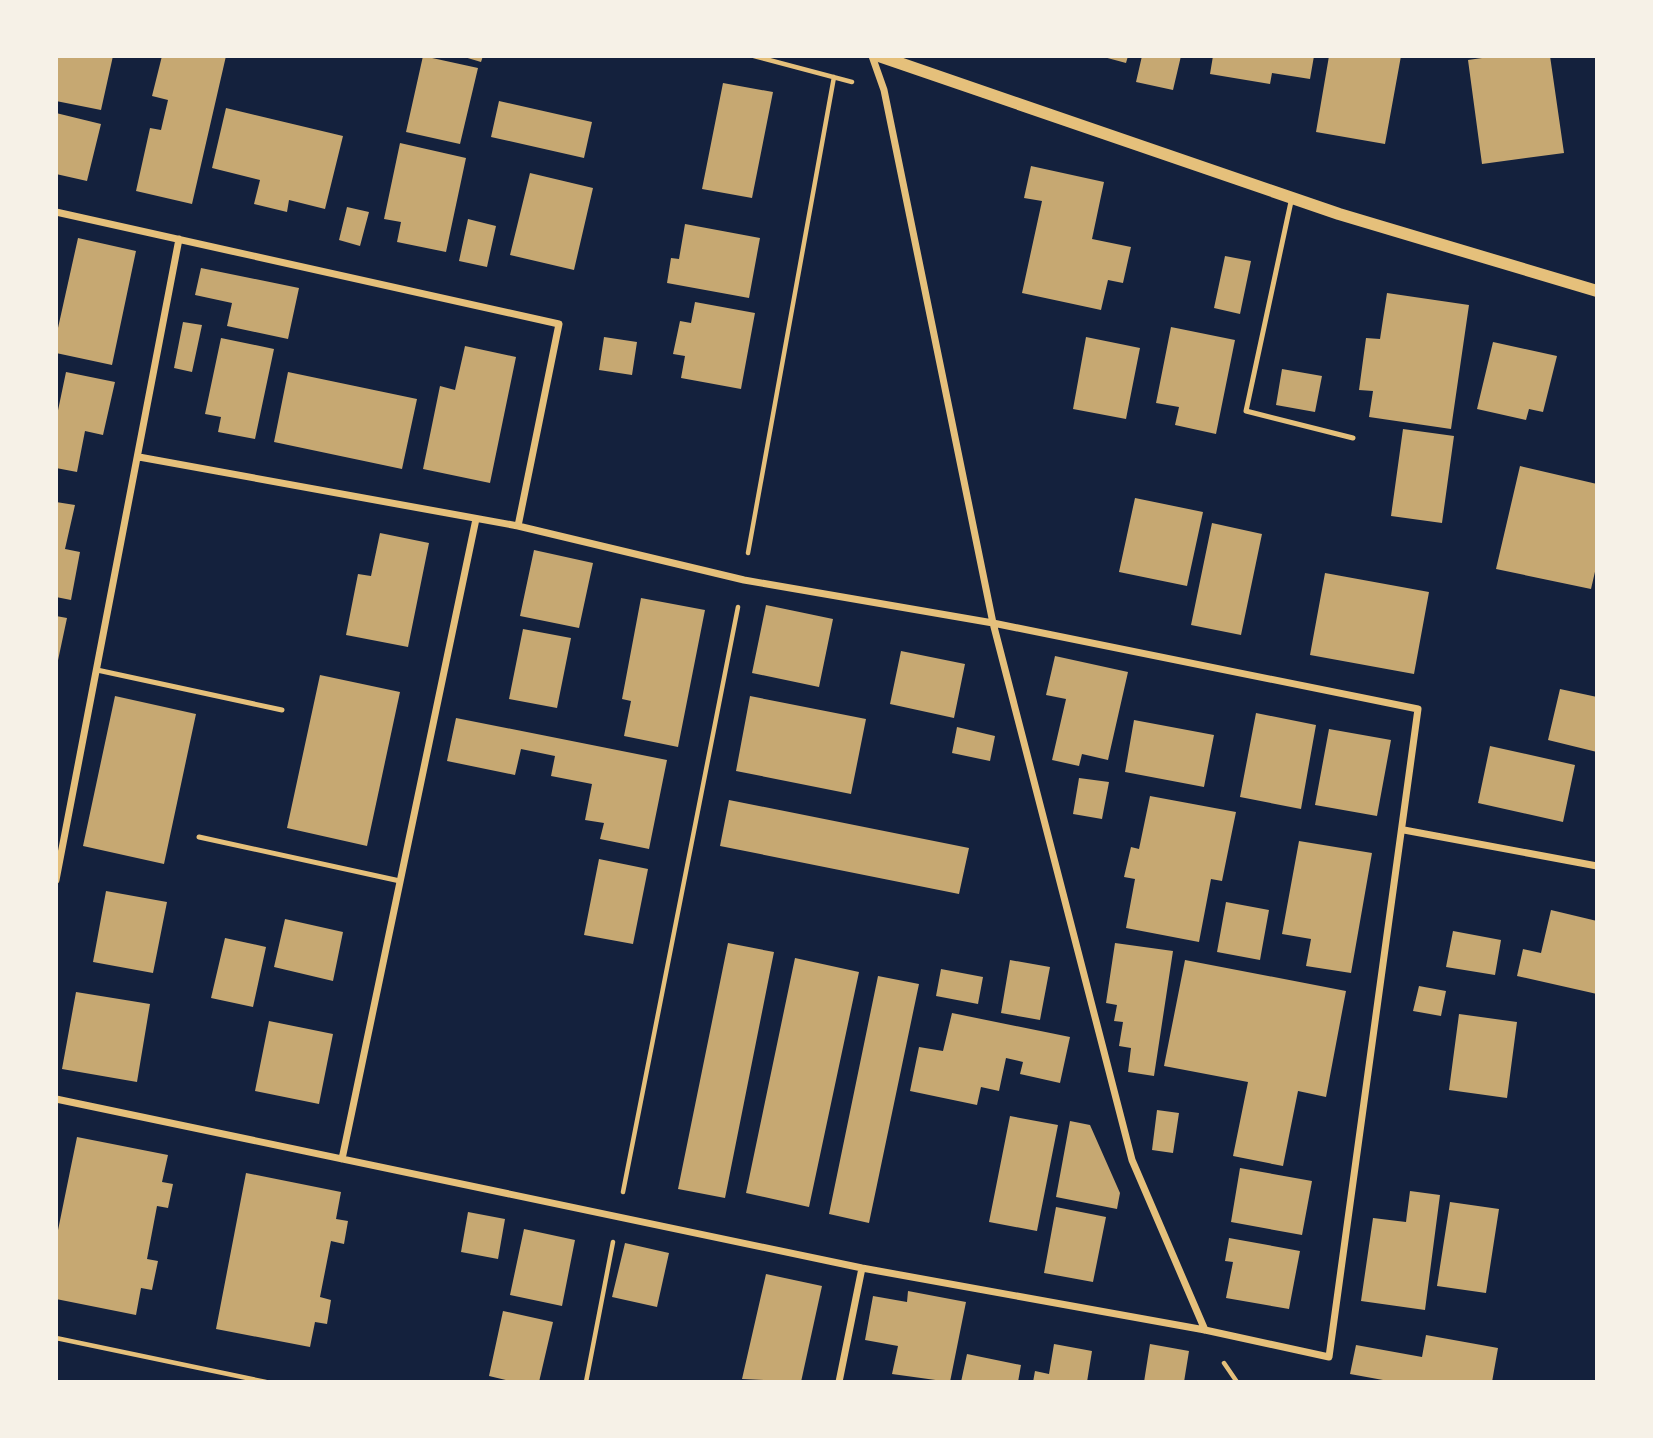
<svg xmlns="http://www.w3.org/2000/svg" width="1653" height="1438" viewBox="0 0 1653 1438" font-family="'PT Sans',sans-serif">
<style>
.building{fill:#c6a872}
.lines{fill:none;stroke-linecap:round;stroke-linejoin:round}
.path{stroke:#e5c07b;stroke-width:4.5}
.service{stroke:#e5c07b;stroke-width:5}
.minor{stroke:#e5c07b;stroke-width:7}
.tertiary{stroke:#e5c07b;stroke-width:12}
</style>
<rect width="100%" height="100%" fill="#14213d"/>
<path class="building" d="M57,56H113L101,110L56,101Z
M162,56H226L192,204L136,191L150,128L161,130L168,100L152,96Z
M423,56L478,68L460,144L406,132Z
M461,56H483L481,62Z
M1100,56H1128L1126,63Z
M1142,56H1181L1173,90L1136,82Z
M1213,56H1314L1310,79L1272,73L1270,84L1210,74Z
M1329,56H1401L1385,144L1316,132Z
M1496,56H1550L1564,153L1482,164L1468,60Z
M723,83L773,92L752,198L702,189Z
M499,101L592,122L584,158L491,137Z
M226,108L343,136L325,209L289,200L287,212L254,204L260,180L212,168Z
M56,113L101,124L87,181L56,174Z
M400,143L466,158L446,252L397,242L401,222L384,219Z
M1031,166L1104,182L1092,239L1131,247L1123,283L1108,280L1101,310L1022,293L1042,201L1024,198Z
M530,173L593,188L574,270L510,255Z
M347,207L369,212L360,246L339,240Z
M468,219L496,226L487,267L459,261Z
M685,224L760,238L749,298L667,283L671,258L679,259Z
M78,238L136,251L112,365L56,353V337Z
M1225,256L1251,261L1240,314L1214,308Z
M201,268L299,288L288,339L227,326L232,303L195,295Z
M1387,293L1469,305L1451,429L1369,417L1373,391L1359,390L1366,338L1380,339Z
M695,302L755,313L741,389L681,378L685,356L673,354L680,321L691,323Z
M183,322L202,325L192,372L174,368Z
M1171,327L1235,340L1216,434L1175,425L1179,407L1156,403Z
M604,337L637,342L632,375L599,370Z
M1086,337L1140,348L1126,419L1073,409Z
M221,338L274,349L255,439L218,432L221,417L205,414Z
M1493,342L1557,356L1543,412L1529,409L1526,420L1477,409Z
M465,346L516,357L490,483L423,469L440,386L455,390Z
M1282,369L1322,376L1315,412L1276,405Z
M66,372L115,382L103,435L85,431L77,472L56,468V420Z
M288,372L417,399L402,469L274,442Z
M1403,429L1454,436L1442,523L1391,516Z
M1520,466L1597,484V563L1591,589L1496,569Z
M1135,498L1203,512L1187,586L1119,572Z
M56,502L75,505L65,549L80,552L71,600L56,597Z
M1212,523L1262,534L1241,635L1191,625Z
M380,533L429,543L408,647L346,635L358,574L371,576Z
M534,550L593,563L579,628L520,616Z
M1325,573L1429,592L1414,674L1310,655Z
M641,598L705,610L678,747L624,736L631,701L622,699Z
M766,605L833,619L819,687L752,673Z
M56,616L67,618L57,665H56Z
M523,629L571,638L557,708L509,699Z
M901,651L965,664L954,718L890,704Z
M1055,656L1128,672L1108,760L1082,754L1079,766L1052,760L1066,699L1046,695Z
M320,675L400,692L367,846L287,828Z
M1560,689L1597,697V752L1548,740Z
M115,696L196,714L164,864L83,846Z
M750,696L866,719L851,794L736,771Z
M1256,713L1316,725L1301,809L1240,797Z
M456,718L667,760L649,849L600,839L604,823L585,820L592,784L551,776L555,756L521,749L515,775L447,761Z
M1134,720L1214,735L1204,787L1125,772Z
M957,727L995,736L990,761L952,753Z
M1329,729L1391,740L1377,816L1315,805Z
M1490,746L1575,765L1563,822L1478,803Z
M1079,778L1109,782L1102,819L1073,814Z
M1150,796L1236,812L1222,881L1211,879L1199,942L1126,928L1135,879L1124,877L1131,847L1139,849Z
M729,800L969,848L959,894L720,846Z
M1299,841L1372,853L1351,973L1306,966L1311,939L1282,934Z
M599,859L648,869L633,944L584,935Z
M106,891L167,902L153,973L93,962Z
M1226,902L1269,910L1260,960L1217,952Z
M1551,910L1597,921V994L1517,976L1523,949L1541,953Z
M285,919L343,932L333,981L274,967Z
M1453,931L1501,940L1495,975L1446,967Z
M225,938L266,947L253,1007L211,998Z
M728,943L774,952L725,1198L678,1189Z
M1115,943L1173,951L1154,1076L1128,1072L1131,1048L1119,1046L1123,1022L1114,1021L1117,1005L1106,1003Z
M795,958L859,972L809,1207L746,1193Z
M1010,960L1050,967L1040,1020L1001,1013Z
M1185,960L1346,991L1326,1097L1298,1091L1283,1166L1233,1156L1248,1082L1164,1066Z
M941,969L983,977L978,1004L936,996Z
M878,976L919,984L869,1223L829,1214Z
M1419,986L1446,991L1441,1016L1413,1011Z
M76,992L150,1004L137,1082L62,1069Z
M952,1013L1070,1037L1060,1083L1020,1074L1023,1062L1006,1058L999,1091L981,1087L977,1105L910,1091L919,1047L943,1051Z
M1459,1014L1517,1022L1507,1098L1449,1090Z
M269,1021L333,1034L319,1104L255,1091Z
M1157,1110L1179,1113L1173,1153L1152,1150Z
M1010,1116L1058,1125L1037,1231L989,1222Z
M1070,1121L1090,1125L1120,1193L1117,1209L1056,1197Z
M77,1137L168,1155L162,1182L173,1184L168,1208L157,1206L147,1259L158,1261L152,1290L141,1288L136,1315L56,1299V1240Z
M1240,1168L1312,1181L1302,1235L1231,1222Z
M246,1173L341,1192L336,1219L348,1221L344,1244L331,1241L320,1297L331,1300L327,1324L315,1322L310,1347L216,1329Z
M1410,1191L1440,1195L1425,1310L1361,1301L1373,1218L1406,1222Z
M1450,1202L1499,1209L1486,1293L1437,1286Z
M1056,1207L1106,1217L1093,1282L1044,1273Z
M468,1212L505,1219L498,1259L461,1252Z
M524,1229L575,1240L562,1306L510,1295Z
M1229,1238L1300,1251L1289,1309L1226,1298L1233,1262L1225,1261Z
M625,1243L669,1253L657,1307L612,1297Z
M766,1274L822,1286L801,1382L742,1379Z
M908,1291L966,1302L950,1382L892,1374L898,1346L865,1340L873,1296L907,1302Z
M503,1311L553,1322L539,1382H514L489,1376Z
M1426,1335L1498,1348L1492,1382H1394L1350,1374L1356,1345L1422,1357Z
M1054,1344L1092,1351L1087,1382H1033L1035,1371L1049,1374Z
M1150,1344L1189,1351L1184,1382H1144Z
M967,1354L1021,1365L1018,1382H961Z"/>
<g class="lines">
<path class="path" d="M754,56L852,82
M748,553L834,77
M623,1192L738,607
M56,1338L266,1382
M1224,1363L1237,1382
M586,1382L613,1242"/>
<path class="service" d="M1292,197L1246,411L1353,438
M97,670L282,710
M199,837L400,881"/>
<path class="minor" d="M872,56L884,90L993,623L1132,1160L1205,1330
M56,212L559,324L518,526
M1404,830L1597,866
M56,880L179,239
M56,1099L862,1268L1205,1330L1329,1357L1418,709L993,623L744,580L518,526L139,457
M342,1159L476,519
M839,1382L862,1268"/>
<path class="tertiary" d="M879,56L1339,214L1597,291"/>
</g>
<rect width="1653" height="1438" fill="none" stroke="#f6f1e7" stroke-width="116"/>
</svg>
